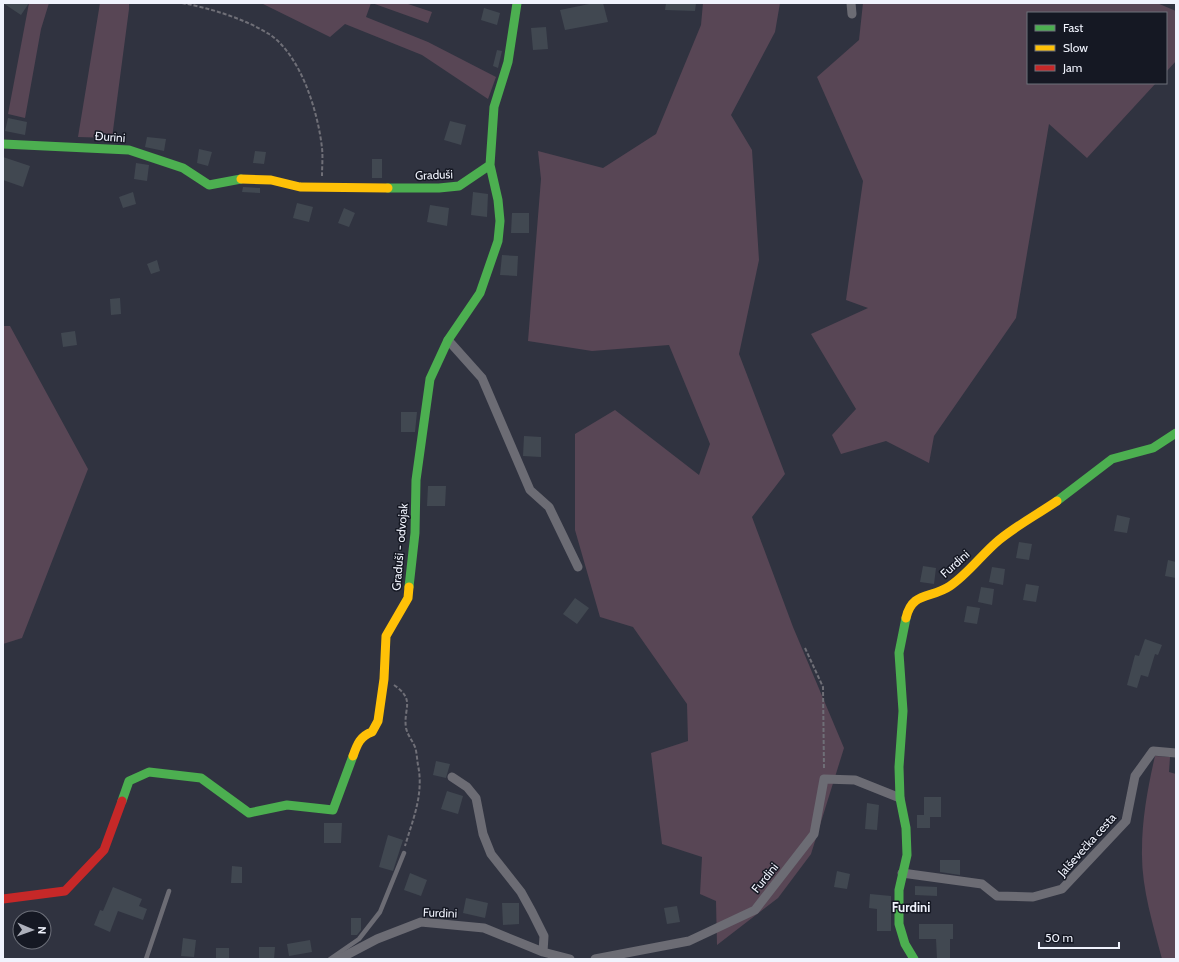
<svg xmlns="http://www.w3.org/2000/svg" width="1179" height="962" viewBox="0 0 1179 962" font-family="Cabin,sans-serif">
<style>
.green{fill:#584655}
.building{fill:#414851}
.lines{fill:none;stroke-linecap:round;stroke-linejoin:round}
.path{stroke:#6f6f77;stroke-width:2;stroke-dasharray:4 2;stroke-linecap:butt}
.lane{stroke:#6c6c74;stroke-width:4.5}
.street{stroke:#6c6c74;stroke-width:9}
.fast{stroke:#4caf50;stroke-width:9}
.slow{stroke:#ffc107;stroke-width:9}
.jam{stroke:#c62828;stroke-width:9}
.labels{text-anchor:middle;stroke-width:3;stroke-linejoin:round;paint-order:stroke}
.street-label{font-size:12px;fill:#f0f3fd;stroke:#151823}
.neighbourhood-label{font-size:13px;font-weight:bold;fill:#f0f3fd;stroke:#151823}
</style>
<rect width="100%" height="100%" fill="#303340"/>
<path class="green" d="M29,3H49L41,29L25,118L8,114Z
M100,3H129V9L112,138L78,137Z
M261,3H371L366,17L428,42L496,77L488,99L422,55L345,24L330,37Z
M372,3H405L432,12L428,23Z
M703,3H780L775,32L731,115L752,150L759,260L739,354L785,474L752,517L793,627L844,748L811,854L778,898L717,945L716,901L700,894L702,857L662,844L651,753L688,741L687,704L633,627L600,617L575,530V434L615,410L699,475L710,444L669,345L592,351L528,341L541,179L538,151L603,168L656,134L701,25Z
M863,3H1157L1176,11V61L1166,72V13H1028V83H1156L1087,158L1049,124L1016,318L934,436L929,463L886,441L841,454L832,435L856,409L811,334L868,308L846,300L863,181L817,77L859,40Z
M3,326H10L88,469L22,638L3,644Z
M1155,756L1170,757L1169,772L1176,774V959H1162C1153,924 1141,887 1142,850C1142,819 1148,786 1155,756Z"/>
<path class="building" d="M3,3H29L21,15Z
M594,3H603L608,22L565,30L560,10Z
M666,3H696L695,11L665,10Z
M484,8L500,13L497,25L481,20Z
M546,27L548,49L533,50L531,28Z
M497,50L502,51L498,68L493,66Z
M8,118L27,122L25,135L5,131Z
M450,121L466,125L461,145L444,140Z
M147,137L166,139L164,151L145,147Z
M199,149L212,152L208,166L197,163Z
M255,151L266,152L264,164L253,163Z
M3,157L30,166L23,187L3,180Z
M372,159H382V178H372Z
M136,163L149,165L147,181L134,179Z
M243,187L260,188V193L242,192Z
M133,192L136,204L123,208L119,197Z
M473,192L488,194L487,217L471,215Z
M297,203L313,207L309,222L293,218Z
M430,205L449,208L447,226L427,222Z
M344,208L355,213L349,227L338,223Z
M512,213H529V233H511Z
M502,255L518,256L517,276L500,275Z
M157,260L160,271L151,274L147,264Z
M120,298L121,314L111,315L110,299Z
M75,331L77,345L63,347L61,333Z
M401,412H417L415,432H401Z
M524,436L541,437V457L523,456Z
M428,486H446L445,506H427Z
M1117,515L1130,518L1127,533L1114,531Z
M1019,542L1032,544L1029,560L1016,558Z
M1168,560L1176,562V578L1165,576Z
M923,566L936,568L934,584L920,582Z
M992,567L1005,569L1003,585L989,582Z
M1026,584L1039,586L1036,602L1023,600Z
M981,587L994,589L992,605L978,602Z
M575,598L589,608L577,624L563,614Z
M967,606L980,608L977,624L964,622Z
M1145,639L1162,645L1158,655L1155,654L1148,677L1141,675L1137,688L1127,685L1135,655L1139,656Z
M436,761L450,764L446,778L433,775Z
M447,791L463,796L458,814L441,809Z
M924,797H941V817H930V828H917V815H924Z
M867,803L879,805L877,830L865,829Z
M324,823H342L341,843H324Z
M388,835L403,840L393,871L379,867Z
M940,860H960V875L940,872Z
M232,866L242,867V883H231Z
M837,871L850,874L847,889L834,887Z
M410,873L427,880L421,896L404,890Z
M915,886L937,887V896L915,895Z
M113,887L142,899L139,906L147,909L143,920L118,911L110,932L94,925L100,910L103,911Z
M870,894L891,896V931H877V909L869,908Z
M466,898L488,903L485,918L463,913Z
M502,903H519V924L503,925Z
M677,906L680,922L667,924L664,908Z
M351,918H361V930L357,935H351Z
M919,924H953V939H950V959H937L936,939H919Z
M183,938L196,940L194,957L181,956Z
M310,940L312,952L289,956L287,944Z
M259,947H275L274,959H259Z
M216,948H229V959H216Z"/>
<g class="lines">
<path class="path" d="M182,3C210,8 245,19 269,34C301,55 318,112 322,148C323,157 322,167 322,176
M805,648L823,687L824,770
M394,685C416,700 403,708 406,728C408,736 412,740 415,747C417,753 417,760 418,765C424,794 413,819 405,846"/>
<path class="lane" d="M146,959L169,891
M330,959L359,939L380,912L404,853"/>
<path class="street" d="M851,3L852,14
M448,340L482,378L530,490L549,507L578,567
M452,777L467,787L476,798L483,834L491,854L521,892L532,912L544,936L543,952
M902,873L982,884L997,896L1033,897L1062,889L1126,821L1135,776L1153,751L1176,753
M339,959L377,939L421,922L484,928L543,952L570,959
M595,959L689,941L755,910L814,834L824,779L855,780L900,798"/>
<path class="fast" d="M3,144L129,150L183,168L209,185L241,179
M388,188H439L459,186L490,165L494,107L508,62L517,3
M1057,501L1112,459L1153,448L1176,433
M409,587L415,533L416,480L430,379L448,340L480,293L498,241L500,221L498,200L490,165
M906,618L899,653L903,711L899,767L900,798L906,828L907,855L899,890V924L905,944L914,959
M122,801L129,781L149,772L201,778L249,813L287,805L333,810L353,756"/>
<path class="slow" d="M241,179L271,180L300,187L388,188
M906,618C912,591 931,599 950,586C968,574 982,554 999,540C1016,526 1038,514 1057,501
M353,756C357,745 360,736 372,732L378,721L384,679L386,636L408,598L409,587"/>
<path class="jam" d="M3,899L65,891L104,850L122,801"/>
</g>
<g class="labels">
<g class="street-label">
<text transform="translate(110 137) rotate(4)" y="4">Đurini</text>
<text transform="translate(434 175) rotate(-2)" y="4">Graduši</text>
<text transform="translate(400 547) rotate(-85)" y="4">Graduši - odvojak</text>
<text transform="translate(955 564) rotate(-42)" y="4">Furdini</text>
<text transform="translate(1087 845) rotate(-48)" y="4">Jalševečka cesta</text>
<text transform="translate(765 878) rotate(-51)" y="4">Furdini</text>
<text transform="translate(440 913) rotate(2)" y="4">Furdini</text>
</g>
<g class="neighbourhood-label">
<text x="911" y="912">Furdini</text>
</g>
</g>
<rect width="1179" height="962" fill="none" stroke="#f0f3fd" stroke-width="8"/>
<rect x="1027" y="12" width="140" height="72" fill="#151823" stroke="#6d707a"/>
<rect x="1035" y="25" width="20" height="6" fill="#4caf50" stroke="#6d707a"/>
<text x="1063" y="32" font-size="12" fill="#f0f3fd">Fast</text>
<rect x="1035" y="45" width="20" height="6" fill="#ffc107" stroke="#6d707a"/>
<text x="1063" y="52" font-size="12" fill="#f0f3fd">Slow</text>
<rect x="1035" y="65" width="20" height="6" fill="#c62828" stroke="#6d707a"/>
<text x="1063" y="72" font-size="12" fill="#f0f3fd">Jam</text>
<g transform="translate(32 930) rotate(92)"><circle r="19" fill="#151823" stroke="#6d707a"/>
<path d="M0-3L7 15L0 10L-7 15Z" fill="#adb0bb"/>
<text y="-6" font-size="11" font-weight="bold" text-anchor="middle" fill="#f0f3fd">N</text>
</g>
<path d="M1039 942v6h80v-6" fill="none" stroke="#f0f3fd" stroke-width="2"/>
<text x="1045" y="942" font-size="12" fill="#f0f3fd" stroke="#151823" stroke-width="3" paint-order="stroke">50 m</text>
</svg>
